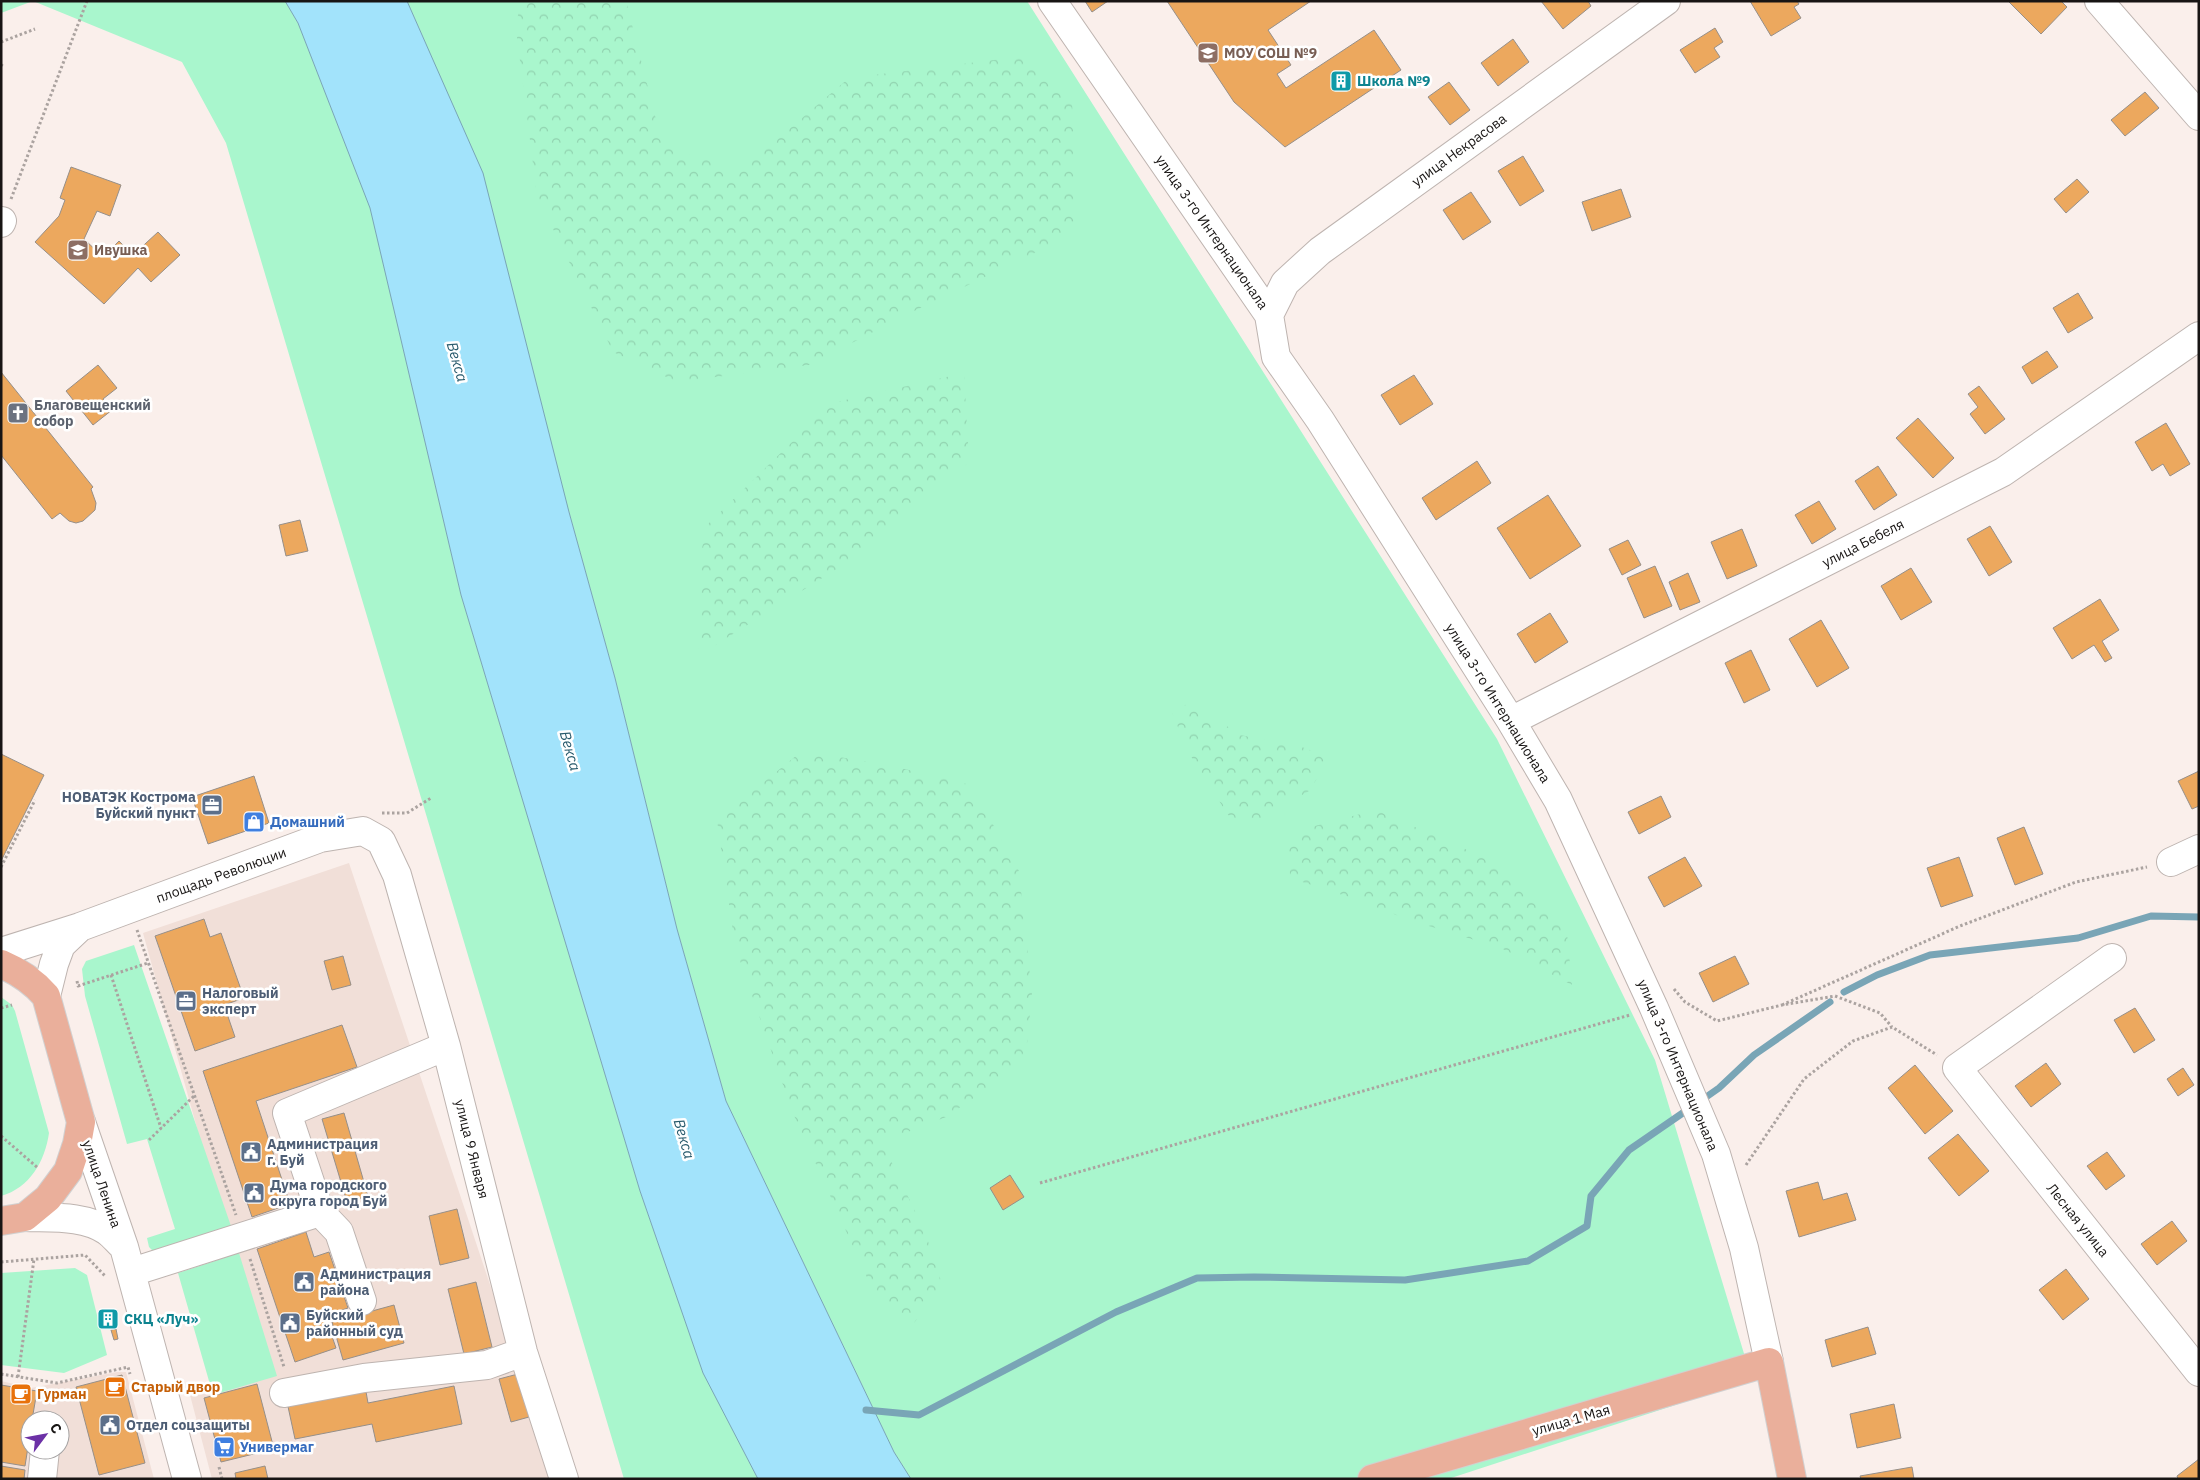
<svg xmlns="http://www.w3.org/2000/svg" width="2200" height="1480" viewBox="0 0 2200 1480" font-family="'IBM Plex Sans',sans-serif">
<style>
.built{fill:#f1dfd8;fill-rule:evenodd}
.green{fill:#a9f6cd}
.forest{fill:url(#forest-crowns)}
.water{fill:#a2e3fb;stroke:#79a5b6}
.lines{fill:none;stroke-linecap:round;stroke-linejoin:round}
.stream{stroke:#79a5b6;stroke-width:7}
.building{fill:#eca85e;stroke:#968f89}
.minor-casing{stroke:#beb4b0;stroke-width:30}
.major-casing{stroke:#d1d0d0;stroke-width:30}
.path{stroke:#aba3a0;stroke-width:3;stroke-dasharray:2.5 2.5;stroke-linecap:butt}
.minor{stroke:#fff;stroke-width:28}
.major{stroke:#eaaf9b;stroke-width:28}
.labels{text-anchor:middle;stroke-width:5;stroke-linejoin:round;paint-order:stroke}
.education-label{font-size:14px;font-weight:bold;fill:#785e54;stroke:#fff;text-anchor:start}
.culture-label{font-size:14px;font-weight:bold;fill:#0d838f;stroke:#fff;text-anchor:start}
.street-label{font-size:14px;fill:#181514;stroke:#fff}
.worship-label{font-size:14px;font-weight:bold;fill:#5b616d;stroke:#fff;text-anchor:start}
.service-label{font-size:14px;font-weight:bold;fill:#4e5e75;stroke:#fff;text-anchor:start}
.shop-label{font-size:14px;font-weight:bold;fill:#366cbe;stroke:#fff;text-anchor:start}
.food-label{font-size:14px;font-weight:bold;fill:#c56008;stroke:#fff;text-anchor:start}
.water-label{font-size:15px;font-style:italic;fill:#295b6d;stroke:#fff}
</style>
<defs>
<pattern id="forest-crowns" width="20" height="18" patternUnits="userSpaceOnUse" patternTransform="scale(1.25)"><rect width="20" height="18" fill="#a9f6cd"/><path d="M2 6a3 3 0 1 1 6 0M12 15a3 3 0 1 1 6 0" fill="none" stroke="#91d2af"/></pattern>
</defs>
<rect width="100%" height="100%" fill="#faefeb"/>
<path class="built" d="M349,863L555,1479H212L190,1395L265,1374L143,933Z
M117,1372H126L154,1479H1V1381L31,1388ZM30,1420H60V1450H30Z"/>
<path class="green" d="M1,1H285L298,23L370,207L461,595L640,1191L703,1372L758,1479H624L226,143L182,62L33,1L1,13Z
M407,1H1027L1497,739L1655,1060L1752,1380L1448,1479H911L894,1452L726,1101L677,929L615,678L569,512L425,42Z
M134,945L232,1229L154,1252L149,1247L147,1238L175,1229L147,1139L127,1144L85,996L82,969L86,961Z
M1,997L12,1005L15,1011L49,1133C45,1161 30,1188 1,1196Z
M239,1253L277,1376L213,1395L178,1273Z
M75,1268L87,1275L107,1355L64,1373L1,1365V1273Z"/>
<path class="forest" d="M520,1H626L663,147L741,170L849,78L1025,56L1072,99L1076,233L910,313L809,365L677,382L613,352L537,196L516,29Z
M964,373L969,462L859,555L698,656L700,564L705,527L832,403Z
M1191,702L1240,735L1302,747L1330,758L1309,791L1251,825L1228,815L1187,750L1172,712Z
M802,751L888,765L971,785L1019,871L1032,995L1025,1063L946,1117L882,1142L925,1232L943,1287L909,1329L873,1291L792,1111L735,946L717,820Z
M1376,810L1506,867L1566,923L1572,985L1501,948L1409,920L1355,899L1290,878L1289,841L1307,828Z"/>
<path class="water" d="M285,1H407L483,173L569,512L615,678L677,929L726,1101L894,1452L911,1479H758L703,1373L640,1191L461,595L370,208L298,23Z"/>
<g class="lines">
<path class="stream" d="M1844,992L1877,975L1930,955L2078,938L2151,916L2199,917
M1699,1102L1719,1088L1754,1055L1830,1002
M866,1410L919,1415L1116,1312L1197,1278L1254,1277L1405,1280L1528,1261L1587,1226L1591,1196L1629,1150L1690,1108"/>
</g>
<path class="building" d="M1085,1H1108L1092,12Z
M1167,1H1311L1268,30L1291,65L1277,74L1286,88L1374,30L1401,70L1285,147L1234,102Z
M1541,1H1588L1591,6L1563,29Z
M1750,1H1797L1799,4L1794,7L1801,18L1771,36Z
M2008,1H2061L2067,7L2041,34Z
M1715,28L1723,42L1714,48L1720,57L1695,73L1680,50Z
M1513,39L1529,62L1498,86L1481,63Z
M1449,82L1470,110L1450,125L1428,97Z
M2145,92L2159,108L2125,136L2111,120Z
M1523,156L1544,191L1520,206L1498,171Z
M71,167L121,185L110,216L97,211L84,239L103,257L119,241L133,255L158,232L180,255L151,282L138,268L104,304L35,242L59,216L65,200L60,198Z
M2077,179L2089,192L2066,213L2054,199Z
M1621,189L1631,217L1592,231L1582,202Z
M1471,192L1491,222L1463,240L1443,210Z
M2078,293L2093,318L2068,333L2053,308Z
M2047,351L2058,367L2032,384L2022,367Z
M98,365L117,388L103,399L112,410L93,425L66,391Z
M1,372L93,487L91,489L96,503L95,510L83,521L76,523L69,521L60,513L52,519L1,455Z
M1414,375L1433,404L1400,425L1381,395Z
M1979,386L2005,419L1985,434L1970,414L1978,407L1968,394Z
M1918,418L1954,458L1933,478L1896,438Z
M2166,423L2190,464L2170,476L2163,464L2152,471L2135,442Z
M1477,461L1491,483L1436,520L1422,498Z
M1878,466L1897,495L1874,510L1855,481Z
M1548,495L1581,546L1530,579L1497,528Z
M1819,501L1836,529L1812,544L1795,515Z
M300,520L308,551L286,556L279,525Z
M1990,526L2012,562L1989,576L1967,539Z
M1742,529L1757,566L1727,579L1711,542Z
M1628,540L1641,565L1622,575L1609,549Z
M1655,566L1672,606L1644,618L1627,578Z
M1911,568L1932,602L1901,620L1881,586Z
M1688,573L1700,602L1680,610L1669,582Z
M2100,599L2119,630L2102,641L2112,658L2105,662L2094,645L2072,659L2053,628Z
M1550,613L1568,642L1535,663L1517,634Z
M1821,620L1849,668L1817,687L1789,639Z
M1751,650L1770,690L1744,703L1725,663Z
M1,754L44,775L1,861Z
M2199,771V806L2192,809L2178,781Z
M254,776L269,823L208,844L192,797Z
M1661,796L1671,817L1639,834L1628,812Z
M2024,827L2043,874L2015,885L1997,838Z
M1685,857L1702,886L1664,907L1648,877Z
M1959,857L1973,896L1941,907L1927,868Z
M204,919L210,937L221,933L244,998L224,1005L235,1037L195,1051L155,936Z
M343,956L351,985L332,990L324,961Z
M1735,956L1749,984L1713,1002L1699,973Z
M2135,1008L2155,1040L2134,1053L2114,1020Z
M342,1025L357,1067L256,1101L290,1204L252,1217L203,1071Z
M2046,1063L2061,1084L2031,1107L2015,1086Z
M1915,1065L1953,1111L1925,1134L1888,1088Z
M2183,1068L2194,1085L2178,1096L2167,1079Z
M344,1113L368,1196L347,1202L322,1119Z
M1958,1134L1989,1171L1959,1196L1928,1158Z
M2107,1152L2125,1176L2106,1190L2087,1166Z
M1010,1175L1024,1197L1003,1210L990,1188Z
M1818,1182L1823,1200L1847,1193L1856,1220L1799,1237L1786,1191Z
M457,1209L469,1258L440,1265L429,1216Z
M2172,1221L2187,1241L2157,1265L2141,1244Z
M306,1232L314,1257L329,1252L348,1308L325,1316L336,1348L295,1362L257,1249Z
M2066,1269L2089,1299L2063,1320L2039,1290Z
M476,1282L492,1347L464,1354L448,1289Z
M394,1305L404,1343L343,1360L332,1322Z
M112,1310L116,1325L104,1328L101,1312Z
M1868,1327L1876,1354L1832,1367L1825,1340Z
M116,1329L118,1339L114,1340L111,1330Z
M518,1374L529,1417L511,1422L499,1379Z
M122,1375L145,1463L99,1475L76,1387Z
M257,1384L274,1449L221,1462L204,1398Z
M1,1385L37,1391L32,1420H30V1434L25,1466L1,1462Z
M365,1386L368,1403L454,1386L462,1424L376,1442L372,1424L295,1439L287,1402Z
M1894,1404L1901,1438L1857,1448L1850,1414Z
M2199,1459V1479H2178L2177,1476Z
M1,1466L25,1470L24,1479H1Z
M265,1466L268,1479H236L235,1473Z
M1912,1467L1914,1479H1861L1860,1476Z"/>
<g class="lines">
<g class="minor-casing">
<path id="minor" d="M1052,1L1269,315L1276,357L1320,420L1511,721L1558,800L1654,1008L1716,1154L1744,1248L1769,1362
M2099,1L2199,116
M1,223L2,221
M1269,315L1285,283L1320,251L1666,1
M1511,721L2003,472L2199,336
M2171,862L2199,849
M1,952L80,927L320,838L363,831L381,841L397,875L446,1046L523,1352L564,1479
M2112,958L1957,1068L2199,1372
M46,996L54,964L61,945L80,927
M81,1122L124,1247L187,1479
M25,1217C51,1218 85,1215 107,1231C113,1235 118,1242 124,1247
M132,1272L320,1212
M362,1301L339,1232L320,1212L287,1113L446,1046
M284,1393L364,1378L487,1365L523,1352
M42,1479L45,1450"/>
</g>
<g class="major-casing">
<path id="major" d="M1,964C20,972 33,981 46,996L81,1122L77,1144L68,1171L48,1198L25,1217L1,1221
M1372,1479L1769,1362L1792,1479"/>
</g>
<path class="path" d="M1,42L35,29
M1,66L3,63
M11,199L87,1
M382,813H407L431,798
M1,867L35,800
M137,930L236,1215
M111,975L161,1128
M77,981L78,986L148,963
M1674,989L1685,1002L1717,1021L1782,1005L1835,996L1880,1013L1892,1027
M1782,1005L1960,926L2076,882L2147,867
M1,1008L12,1005
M1,1136L38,1168
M149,1140L194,1096
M1746,1165L1804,1079L1853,1041L1892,1027L1937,1055
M1040,1183L1630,1015
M250,1259L284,1367
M1,1262L85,1255L106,1277
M1,1374L57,1383L128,1367L130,1374
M18,1377L34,1259
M219,1467L222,1479"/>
<use href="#minor" class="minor"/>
<use href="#major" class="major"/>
</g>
<defs>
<g id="school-square" transform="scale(1.125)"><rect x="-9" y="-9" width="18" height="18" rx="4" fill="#8d6e63" stroke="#fff"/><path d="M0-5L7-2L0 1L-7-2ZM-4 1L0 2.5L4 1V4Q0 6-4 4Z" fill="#fff"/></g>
<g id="building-square" transform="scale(1.125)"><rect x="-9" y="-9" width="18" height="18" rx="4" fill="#0f9aa8" stroke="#fff"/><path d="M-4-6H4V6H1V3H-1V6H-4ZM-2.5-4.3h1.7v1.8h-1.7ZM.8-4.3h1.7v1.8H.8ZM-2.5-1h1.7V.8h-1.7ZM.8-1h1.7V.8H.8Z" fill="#fff"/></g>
<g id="church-square" transform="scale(1.125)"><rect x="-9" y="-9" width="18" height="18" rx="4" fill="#6b7280" stroke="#fff"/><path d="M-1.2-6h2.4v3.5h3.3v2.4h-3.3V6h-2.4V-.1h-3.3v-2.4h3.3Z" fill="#fff"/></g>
<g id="office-square" transform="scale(1.125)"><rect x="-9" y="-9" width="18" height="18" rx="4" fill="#5c6f8a" stroke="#fff"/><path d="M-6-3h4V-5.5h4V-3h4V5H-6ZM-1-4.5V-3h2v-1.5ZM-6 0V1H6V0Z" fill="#fff"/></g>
<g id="shop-square" transform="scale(1.125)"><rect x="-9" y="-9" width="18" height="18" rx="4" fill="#3f7fe0" stroke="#fff"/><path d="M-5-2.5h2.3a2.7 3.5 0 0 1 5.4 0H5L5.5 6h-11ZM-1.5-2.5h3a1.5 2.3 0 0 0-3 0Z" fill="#fff"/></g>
<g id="civic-square" transform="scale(1.125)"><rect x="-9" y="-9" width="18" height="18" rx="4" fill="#5c6f8a" stroke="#fff"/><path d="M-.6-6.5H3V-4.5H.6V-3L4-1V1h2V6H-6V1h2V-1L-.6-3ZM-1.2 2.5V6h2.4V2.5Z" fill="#fff"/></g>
<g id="cafe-square" transform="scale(1.125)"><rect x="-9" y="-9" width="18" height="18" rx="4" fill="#e8710a" stroke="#fff"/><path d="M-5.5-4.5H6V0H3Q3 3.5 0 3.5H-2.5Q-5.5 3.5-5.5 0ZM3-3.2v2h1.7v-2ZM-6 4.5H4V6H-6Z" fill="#fff"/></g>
<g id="supermarket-square" transform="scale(1.125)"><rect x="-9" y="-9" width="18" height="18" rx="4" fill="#3f7fe0" stroke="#fff"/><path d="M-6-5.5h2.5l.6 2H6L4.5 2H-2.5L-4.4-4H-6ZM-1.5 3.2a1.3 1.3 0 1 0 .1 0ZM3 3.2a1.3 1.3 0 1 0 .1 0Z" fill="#fff"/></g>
</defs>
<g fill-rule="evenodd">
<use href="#school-square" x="1208" y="53"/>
<use href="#building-square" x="1341" y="81"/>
<use href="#school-square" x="78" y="250"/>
<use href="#church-square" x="18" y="413"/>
<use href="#office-square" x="212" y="805"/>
<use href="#shop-square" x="254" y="822"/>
<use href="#office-square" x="186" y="1001"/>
<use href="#civic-square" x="251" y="1152"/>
<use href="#civic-square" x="254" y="1193"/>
<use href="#civic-square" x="304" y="1282"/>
<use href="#building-square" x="108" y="1319"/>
<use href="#civic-square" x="290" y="1323"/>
<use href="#cafe-square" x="115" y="1387"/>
<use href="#cafe-square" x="21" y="1394"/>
<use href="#civic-square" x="110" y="1425"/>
<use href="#supermarket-square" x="224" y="1447"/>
</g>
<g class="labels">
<g class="education-label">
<text x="1224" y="58">МОУ СОШ №9</text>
<text x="94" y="255">Ивушка</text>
</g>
<g class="culture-label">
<text x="1357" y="86">Школа №9</text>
<text x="124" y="1324">СКЦ «Луч»</text>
</g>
<g class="street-label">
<text transform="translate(1459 150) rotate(-36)" y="5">улица Некрасова</text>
<text transform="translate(1212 232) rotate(55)" y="5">улица 3-го Интернационала</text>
<text transform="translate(1863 543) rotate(-27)" y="5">улица Бебеля</text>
<text transform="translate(1498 703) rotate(58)" y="5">улица 3-го Интернационала</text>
<text transform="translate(221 875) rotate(-20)" y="5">площадь Революции</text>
<text transform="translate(1678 1065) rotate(67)" y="5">улица 3-го Интернационала</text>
<text transform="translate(472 1149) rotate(76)" y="5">улица 9 Января</text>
<text transform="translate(102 1184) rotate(71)" y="5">улица Ленина</text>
<text transform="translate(2078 1220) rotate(51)" y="5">Лесная улица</text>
<text transform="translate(1571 1420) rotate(-16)" y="5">улица 1 Мая</text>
</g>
<g class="worship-label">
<text x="34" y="410">Благовещенский<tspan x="34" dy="16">собор</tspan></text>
</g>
<g class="service-label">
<text x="196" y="802" text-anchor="end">НОВАТЭК Кострома<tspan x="196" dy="16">Буйский пункт</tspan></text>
<text x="202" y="998">Налоговый<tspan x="202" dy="16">эксперт</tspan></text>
<text x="267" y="1149">Администрация<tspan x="267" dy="16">г. Буй</tspan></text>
<text x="270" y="1190">Дума городского<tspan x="270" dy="16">округа город Буй</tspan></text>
<text x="320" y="1279">Администрация<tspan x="320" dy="16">района</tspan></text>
<text x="306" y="1320">Буйский<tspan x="306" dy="16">районный суд</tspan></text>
<text x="126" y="1430">Отдел соцзащиты</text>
</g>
<g class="shop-label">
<text x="270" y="827">Домашний</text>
<text x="240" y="1452">Универмаг</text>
</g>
<g class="food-label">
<text x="131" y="1392">Старый двор</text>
<text x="37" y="1399">Гурман</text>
</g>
<g class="water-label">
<text transform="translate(457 362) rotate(74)" y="5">Векса</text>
<text transform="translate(570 751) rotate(74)" y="5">Векса</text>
<text transform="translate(684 1139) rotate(74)" y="5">Векса</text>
</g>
</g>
<rect width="2200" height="1480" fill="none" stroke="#181514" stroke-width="5"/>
<g transform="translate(45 1435) rotate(58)"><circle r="24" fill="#ffffff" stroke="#a3a1a1"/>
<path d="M0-4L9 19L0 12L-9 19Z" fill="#6c31a6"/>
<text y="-8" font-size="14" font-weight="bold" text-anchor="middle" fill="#181514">С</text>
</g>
</svg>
